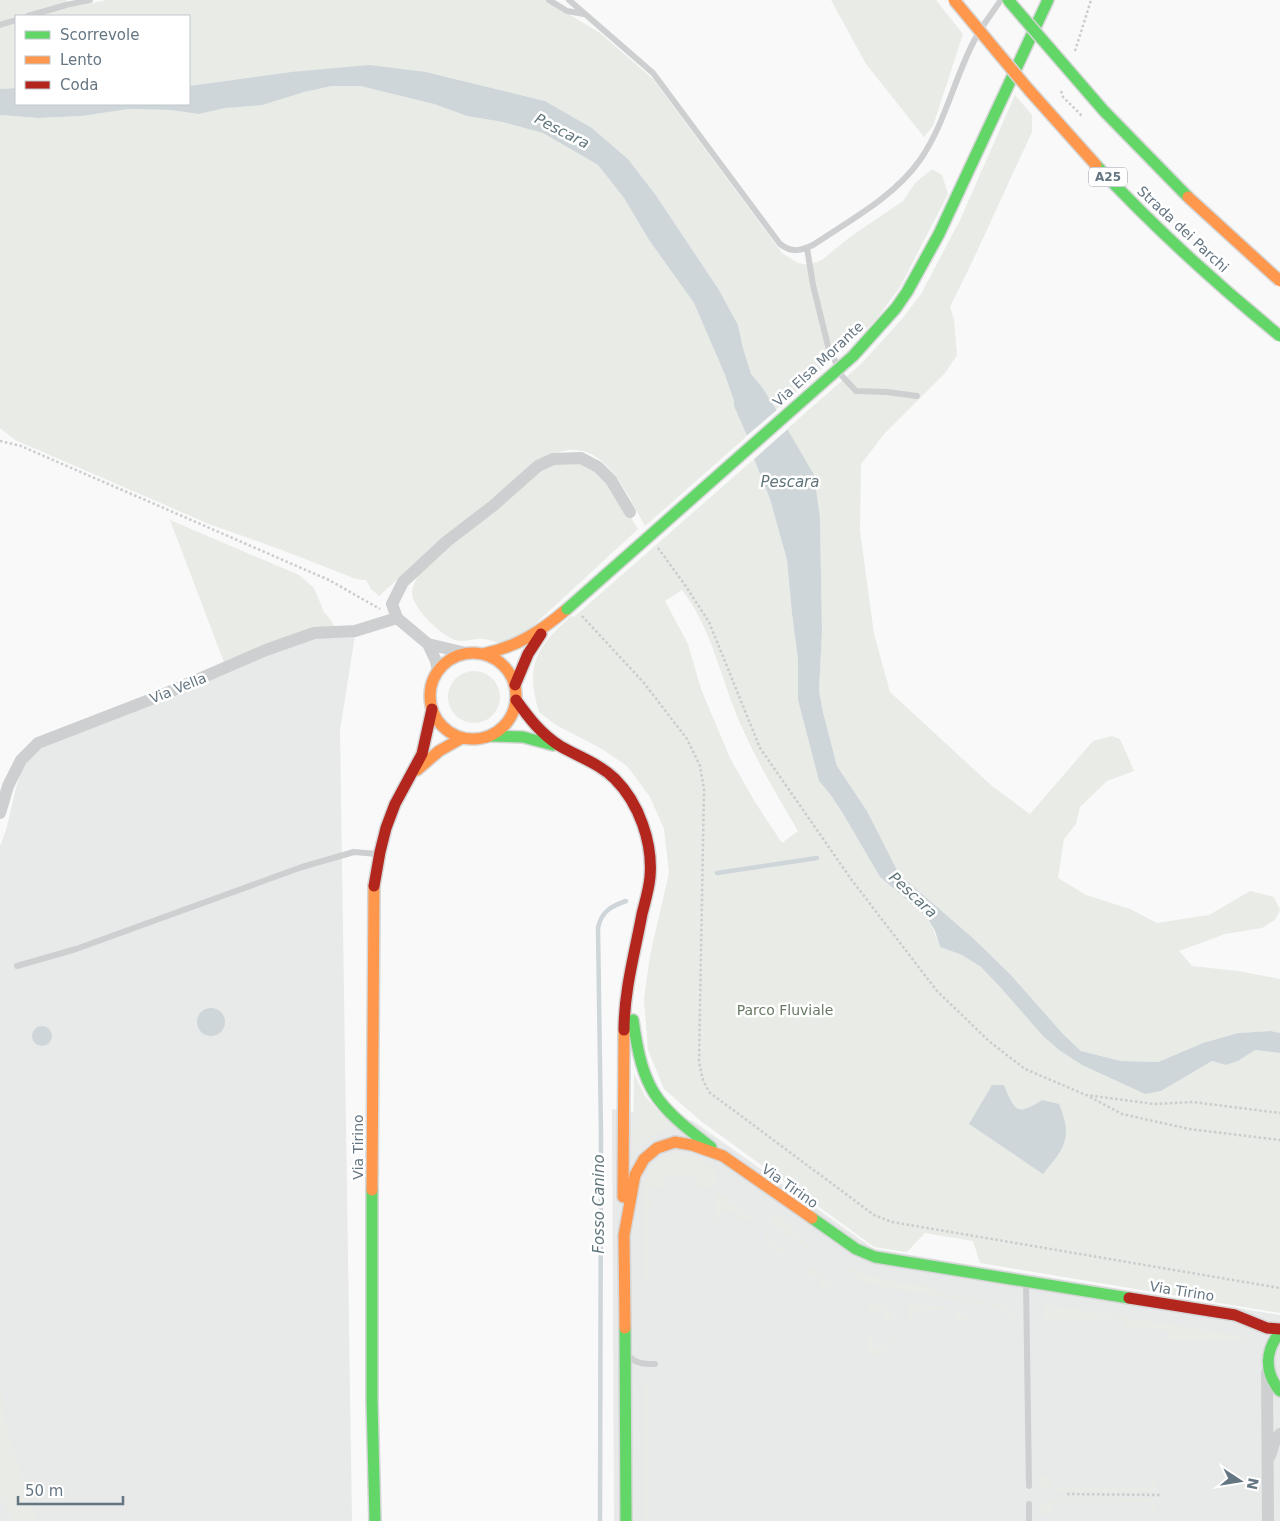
<svg xmlns="http://www.w3.org/2000/svg" width="1280" height="1521" viewBox="0 0 1280 1521" font-family="'DejaVu Sans',sans-serif">
<style>
.built{fill:#e8e9e9}
.green{fill:#e8ebe6;fill-rule:evenodd}
.water{fill:#ced6d9}
.pier{fill:#f9f9f9}
.lines{fill:none;stroke-linecap:round;stroke-linejoin:round}
.stream{stroke:#ced6d9;stroke-width:4.5}
.fast-casing{stroke:#d5d6d7;stroke-width:14}
.slow-casing{stroke:#d5d6d7;stroke-width:14}
.jam-casing{stroke:#d5d6d7;stroke-width:14}
.path{stroke:#cbcccd;stroke-width:2.5;stroke-dasharray:2.5 2.5;stroke-linecap:butt}
.lane{stroke:#cecfd0;stroke-width:6}
.street{stroke:#cecfd0;stroke-width:12}
.fast{stroke:#63d668;stroke-width:11}
.slow{stroke:#ff974d;stroke-width:11}
.jam{stroke:#b3261e;stroke-width:11}
.fast-bridge-casing{stroke:#d5d6d7;stroke-width:14;stroke-linecap:butt}
.slow-bridge-casing{stroke:#d5d6d7;stroke-width:14;stroke-linecap:butt}
.fast-bridge{stroke:#63d668;stroke-width:11}
.slow-bridge{stroke:#ff974d;stroke-width:11}
.labels{text-anchor:middle;stroke-width:5;stroke-linejoin:round;paint-order:stroke}
.shield{fill:#fff;stroke:#939fa8;stroke-width:1}
.shield-label{font-size:12px;font-weight:bold;fill:#657683}
.street-label{font-size:14px;fill:#657683;stroke:#fff}
.park-label{font-size:14px;fill:#687a64;stroke:#fff}
.water-label{font-size:15px;font-style:italic;fill:#60757c;stroke:#fff}
</style>
<rect width="100%" height="100%" fill="#f9f9f9"/>
<path class="built" d="M355,635L340,731L352,1521H0V846L6,830L16,788L25,761L46,744L312,638Z
M612,1109L693,1121L874,1249L1280,1315V1521H614Z"/>
<path class="green" d="M0,0H67V8L107,0H545L600,33L653,79L782,253L798,263L809,265L822,260L850,237L903,201L915,183L932,169L942,175L948,194L900,287L875,321L776,410L762,387L751,374L743,348L738,325L719,290L655,194L628,159L592,128L545,101L426,72H291L189,86V16H16V88L0,89Z
M831,0H936L963,34L933,126L924,137L866,64Z
M332,86H360L434,104L467,116L503,122L543,133L598,165L624,198L649,240L694,303L725,375L734,401V406L747,436L645,526C630,500 610,451 575,450C565,449 555,454 545,456L443,538L379,596L371,589L366,580L356,579L282,550L209,524L15,440L0,428V115L38,118L82,116L129,109L170,110L199,114Z
M1015,95L1032,115V132L973,260L950,307L954,319L957,355L945,373L885,433L861,464L860,531L874,634L890,692L992,786L1030,814L1093,741L1112,736L1120,739L1134,771L1107,781L1080,807L1076,824L1064,839L1058,878L1086,895L1130,909L1157,923L1209,915L1250,891L1274,897L1280,910L1275,920L1262,928L1225,934L1179,951L1192,966L1238,971L1280,979V1033L1271,1031L1238,1033L1203,1043L1158,1062L1121,1061L1081,1051L1063,1034L1011,975L974,939L899,874L867,811L837,766L823,712L819,691L822,630L820,518L794,441L787,429L861,364L902,319L921,294L960,220Z
M754,459L770,499L787,560L792,614L798,659V700L819,781L830,794L842,812L880,877L926,916L933,929L940,947L962,955L981,967L1001,988L1043,1036L1059,1050L1082,1065L1145,1094L1161,1091L1212,1061L1226,1065L1238,1061L1255,1050L1280,1053V1313L980,1263L973,1241L925,1233L907,1252L874,1247L702,1122L664,1089L648,1050L644,999L650,955L669,873L664,829L650,797L627,766L602,749L556,725L539,712C525,665 536,648 571,616L574,617ZM682,590C713,631 720,677 740,723C756,760 777,795 798,831L782,843L755,802L730,758L701,689L688,644L665,601ZM992,1085H1004C1015,1113 1017,1116 1042,1100L1043,1174Z
M565,462C570,462 577,462 581,463C607,471 624,507 638,529L520,638C514,639 506,643 501,643C493,642 486,638 478,639C470,639 463,643 455,640C442,636 412,608 412,593C413,582 419,574 425,566L544,467Z
M170,520L299,575L314,588L324,612L331,620L335,628L225,665Z
M448 697a26 26 0 1 1 52 0a26 26 0 1 1-52 0Z
M634,1073L645,1096L674,1128C653,1133 648,1136 635,1153L633,1149Z
M673,1153C691,1153 702,1160 716,1170V1187H698L697,1177H665V1188L649,1187V1198L652,1199V1205H648L649,1284H644L645,1182C649,1166 658,1158 673,1153Z
M716,1192H718L756,1220H739L738,1211H722L721,1220L716,1221Z
M774,1211L790,1224L811,1250L810,1251L769,1221Z
M765,1233L787,1252V1254H774V1244H765Z
M839,1260C867,1280 902,1282 935,1287L940,1294L1002,1305L1016,1314V1323L1005,1312L994,1306L871,1285L856,1277Z
M806,1267H809L837,1288L821,1289V1278H806Z
M868,1301C882,1303 890,1309 896,1322L883,1321V1311H868Z
M909,1302L950,1308L967,1316L968,1321H955L954,1310L912,1311V1322H909Z
M1044,1304L1235,1335L1246,1339L1247,1346H1244V1341H1168V1330L1126,1329L1125,1319L1042,1320Z
M895,1334C890,1347 883,1356 868,1356V1335H872L873,1346H889V1335Z
M0,1370L4,1418L32,1508L38,1521H13L0,1497Z
M645,1383H648L649,1521H645Z
M1151,1476H1155V1491H1052L1049,1487H1039V1477H1051L1052,1487H1151Z
M1052,1499H1155V1513H1151V1502L1052,1503V1514H1040V1503H1048Z"/>
<path class="water" d="M369,65L426,72L545,101L592,128L628,159L655,194L719,290L738,325L743,348L751,374L762,387L774,406L814,475L820,518L822,631L819,691L823,712L837,766L867,811L899,874L974,939L1011,975L1063,1034L1081,1051L1121,1061L1158,1062L1203,1043L1238,1033L1271,1031L1280,1033V1053L1255,1050L1238,1061L1226,1065L1212,1061L1161,1091L1145,1094L1082,1065L1059,1050L1043,1036L1001,988L981,967L962,955L940,947L935,931L926,916L880,877L842,812L830,794L819,781L798,700V659L792,614L787,560L770,499L754,459L747,436L734,406V401L725,375L694,303L649,240L624,198L598,165L543,133L503,122L467,116L434,104L360,86H332L304,92L262,105L226,108L199,114L170,110L129,109L82,116L38,118L0,115V89L16,88V104H189V86L291,72Z
M197 1022a14 14 0 1 1 28 0a14 14 0 1 1-28 0Z
M32 1036a10 10 0 1 1 20 0a10 10 0 1 1-20 0Z
M992,1085H1004C1015,1112 1017,1116 1042,1100L1059,1104C1073,1139 1065,1147 1043,1174L969,1124Z"/>
<path class="pier" d="M778,409L789,428L752,461L745,437Z"/>
<g class="lines">
<path class="stream" d="M717,873L817,858
M600,1521L601,1134L598,928C601,912 611,906 626,901"/>
<g class="fast-casing">
<path id="fast" d="M853,356L896,308L907,292L939,234L1048,0
M490,736L523,737L553,745
M633,1020C643,1091 655,1104 711,1147
M372,1190V1400L375,1521
M812,1218L856,1249L875,1257L1129,1298
M625,1328L626,1521
M1280,1332C1265,1351 1264,1372 1280,1391"/>
</g>
<g class="slow-casing">
<path id="slow" d="M430 696a43 43 0 1 1 86 0a43 43 0 1 1-86 0Z
M483,654C517,647 541,631 567,609
M417,770L439,751L462,738
M372,1190L374,886
M623,1197L624,1030
M625,1328L624,1235L635,1175L644,1159L657,1148L675,1142L692,1145L723,1156L812,1218"/>
</g>
<g class="jam-casing">
<path id="jam" d="M515,685L528,654L541,634
M516,700C529,718 541,734 560,746C579,757 600,764 615,779C639,803 653,843 650,877C649,889 645,902 642,914C635,952 624,991 624,1030
M374,886L380,852L386,828L395,804L422,754L432,709
M1129,1298L1235,1315L1267,1328L1280,1329"/>
</g>
<path class="path" d="M1075,51L1091,0
M1061,91L1063,97L1083,117
M0,441L21,446L329,580L380,609
M658,548L685,585L709,622L760,748L851,879L937,991L990,1042L1025,1069L1086,1095L1154,1104L1193,1102L1280,1113
M582,616L644,683L687,739L700,766L704,789L699,1062L703,1080L709,1092L874,1215L892,1222L1280,1288
M1090,1097L1122,1114L1189,1129L1280,1140
M1067,1494L1160,1495"/>
<path class="lane" d="M549,0L567,11L584,14
M569,0L653,73L780,244C792,253 800,251 813,245C850,220 894,197 920,160C945,124 954,79 974,41C981,27 992,13 1001,0
M28,16L66,5L90,0
M0,25L16,20
M807,248L813,285L828,346L842,376L856,391L887,392L917,396
M17,966L76,949L302,867L354,852L377,854
M1026,1283L1029,1486
M628,1355C636,1364 644,1364 655,1364
M1029,1521V1504"/>
<path class="street" d="M428,644L466,653
M438,671L436,661L428,644L397,618L392,604L403,582L446,542L494,505L538,466L553,459L581,458L598,467L611,480L630,512
M0,813L8,786L21,760L38,743L162,695L266,650L314,633L355,631L397,618
M1267,1373L1268,1521
M1270,1456L1274,1443L1280,1434"/>
<use href="#fast" class="fast"/>
<use href="#slow" class="slow"/>
<use href="#jam" class="jam"/>
<g class="fast-bridge-casing">
<path id="fast-bridge" d="M1008,0L1104,111L1188,197
M1096,165C1153,226 1215,283 1280,336
M567,609L853,356"/>
</g>
<g class="slow-bridge-casing">
<path id="slow-bridge" d="M954,0L1029,90L1096,165
M1188,197L1280,281"/>
</g>
<use href="#fast-bridge" class="fast-bridge"/>
<use href="#slow-bridge" class="slow-bridge"/>
</g>
<g class="labels">
<rect class="shield" x="1089" y="167.5" width="38" height="19" rx="4"/>
<g class="shield-label">
<text x="1108" y="181">A25</text>
</g>
<g class="street-label">
<text transform="translate(1183 229) rotate(43)" y="5">Strada dei Parchi</text>
<text transform="translate(818 364) rotate(-43)" y="5">Via Elsa Morante</text>
<text transform="translate(178 688) rotate(-22)" y="5">Via Vella</text>
<text transform="translate(358 1147) rotate(-90)" y="5">Via Tirino</text>
<text transform="translate(790 1186) rotate(35)" y="5">Via Tirino</text>
<text transform="translate(1182 1291) rotate(9)" y="5">Via Tirino</text>
</g>
<g class="park-label">
<text x="785" y="1015">Parco Fluviale</text>
</g>
<g class="water-label">
<text transform="translate(562 131) rotate(27)" y="5">Pescara</text>
<text x="790" y="487">Pescara</text>
<text transform="translate(913 895) rotate(43)" y="5">Pescara</text>
<text transform="translate(599 1204) rotate(-90)" y="5">Fosso Canino</text>
</g>
</g>
<rect x="15" y="15" width="175" height="90" fill="#ffffff" stroke="#c1c8cd"/>
<rect x="25" y="31" width="25" height="8" fill="#63d668" stroke="#c1c8cd"/>
<text x="60" y="40" font-size="15" fill="#657683">Scorrevole</text>
<rect x="25" y="56" width="25" height="8" fill="#ff974d" stroke="#c1c8cd"/>
<text x="60" y="65" font-size="15" fill="#657683">Lento</text>
<rect x="25" y="81" width="25" height="8" fill="#b3261e" stroke="#c1c8cd"/>
<text x="60" y="90" font-size="15" fill="#657683">Coda</text>
<g transform="translate(1240 1481) rotate(102)" stroke="#ffffff" stroke-width="4" paint-order="stroke">
<path d="M0-4L9 19L0 12L-9 19Z" fill="#657683"/>
<text y="-8" font-size="14" font-weight="bold" text-anchor="middle" fill="#657683">N</text>
</g>
<path d="M18 1496v8h105v-8" fill="none" stroke="#657683" stroke-width="2.5"/>
<text x="25" y="1496" font-size="15" fill="#657683" stroke="#ffffff" stroke-width="4" paint-order="stroke">50 m</text>
</svg>
